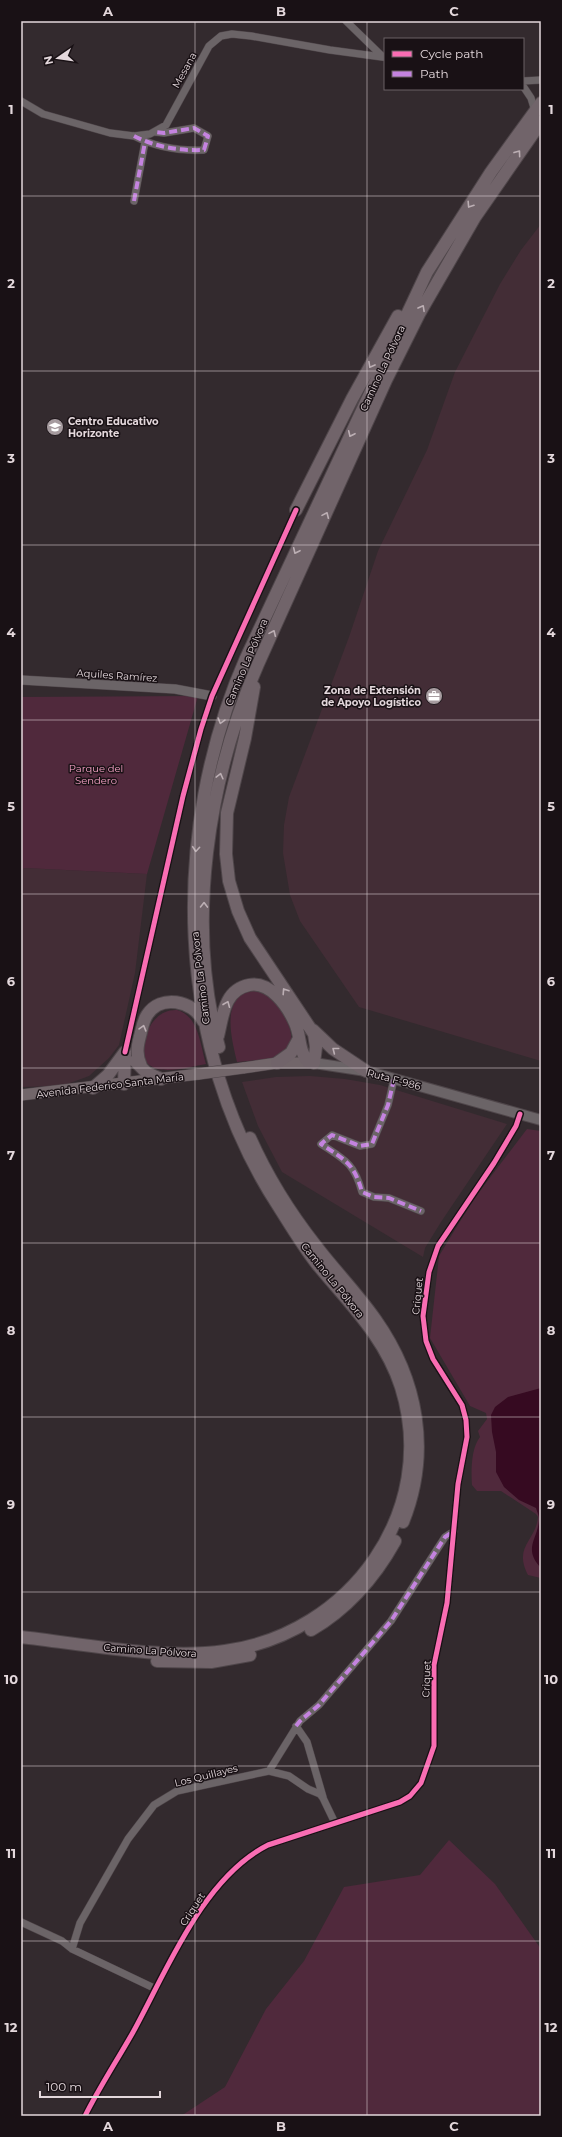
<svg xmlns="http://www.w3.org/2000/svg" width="562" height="2137" viewBox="0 0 562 2137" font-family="Montserrat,sans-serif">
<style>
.built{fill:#432d36}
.green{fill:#50293c}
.water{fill:#360a21}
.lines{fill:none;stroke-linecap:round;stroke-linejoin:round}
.minor-casing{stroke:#4f464a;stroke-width:8}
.tertiary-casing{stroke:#4f464a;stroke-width:10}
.secondary-casing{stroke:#4f464a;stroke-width:12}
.primary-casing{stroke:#4f464a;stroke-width:12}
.trunk-casing{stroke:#4f464a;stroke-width:14}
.minor{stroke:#6b6467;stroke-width:7}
.tertiary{stroke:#6b6467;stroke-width:9}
.secondary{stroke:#6b6467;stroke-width:10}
.primary{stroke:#72666a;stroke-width:11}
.trunk{stroke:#71646a;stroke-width:12}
.primary-bridge-casing{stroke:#4f464a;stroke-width:12;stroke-linecap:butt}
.primary-bridge{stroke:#72666a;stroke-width:11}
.quiet{stroke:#c483df;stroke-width:4;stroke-dasharray:8 4;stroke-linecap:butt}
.cycleway-casing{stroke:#191115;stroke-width:8}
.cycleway{stroke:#f96db3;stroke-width:5}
.oneway{stroke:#bcafb4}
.grid{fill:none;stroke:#e4d8dc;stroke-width:1;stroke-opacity:0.55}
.labels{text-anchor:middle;stroke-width:3;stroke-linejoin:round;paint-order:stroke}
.street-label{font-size:10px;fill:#e4d8dc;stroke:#191115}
.poi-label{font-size:10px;font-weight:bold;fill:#e4d8dc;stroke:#191115;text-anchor:start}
.park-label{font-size:10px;fill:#f8a4c8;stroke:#191115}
.neatline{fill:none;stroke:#e4d8dc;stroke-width:1.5}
.grid-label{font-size:13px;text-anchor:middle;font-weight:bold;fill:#e4d8dc}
</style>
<rect width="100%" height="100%" fill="#332a2e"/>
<path class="built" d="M541,224V1061L359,1007L300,921L290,895L283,853L284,825L289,797L349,637L378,551L427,450L455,372L500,284L521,250Z
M25,868L147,874L135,973L119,1045L109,1058L89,1076L62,1086L21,1087V870Z
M310,1076L345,1079L380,1085L507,1124L441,1222L425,1248L423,1257L282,1172L258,1126L242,1082L276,1077Z"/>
<path class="green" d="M198,696L147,874L25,868L21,870V697Z
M251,990C257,991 261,991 266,994C277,1001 293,1026 291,1039C290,1047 284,1052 279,1058L237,1062C232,1040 220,999 251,990Z
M177,1010C199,1016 200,1045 206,1064C188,1067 148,1080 143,1054C143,1034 154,1009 177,1010Z
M527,1129L541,1131V1578L528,1575C513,1546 536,1541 538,1517L536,1514L501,1491H477L472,1485C471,1472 471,1448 480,1437L478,1431L487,1419L486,1413L470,1406L430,1338L439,1256L473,1200Z
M449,1840L495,1884L541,1949V2116H181L225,2087L266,2009L304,1961L344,1887L420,1875Z"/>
<path class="water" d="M541,1388V1568C523,1549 537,1540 539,1521C540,1517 537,1512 536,1508L519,1500L504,1487L496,1472V1452L492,1432L491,1415L495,1407L508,1397Z"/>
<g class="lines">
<g class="minor-casing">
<path id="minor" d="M346,21L383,57
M523,81L541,80
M523,86L531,98L535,111
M21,101L43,114L110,133L134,136L150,134L166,125L209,46L221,36L232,34L251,36L330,50L382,57
M134,136C155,147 180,151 204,150L208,136L194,128L164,133L155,132
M134,201L145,142
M125,1052L183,796L201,729L212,696L296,510
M394,1079L388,1105L372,1144L360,1146L332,1135L321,1144C345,1160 354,1163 362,1192L374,1197L389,1198L421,1211
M296,1726L307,1742L323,1797
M269,1771L300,1721L319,1705L391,1621L445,1537L454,1531
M21,1922L62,1941L72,1949L156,1989
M72,1949L80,1923L128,1839L154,1805L177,1791L269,1771L289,1776L308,1789L320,1794L323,1798L335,1823
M85,2116C99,2088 116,2062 132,2034C166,1973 202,1878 268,1845L400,1802L410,1796L421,1783L434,1746V1665L447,1603L458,1484L467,1437L466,1420L462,1405L433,1359L426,1341L423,1316L429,1272L438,1246L494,1163L516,1126L520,1114"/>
</g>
<g class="tertiary-casing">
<path id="tertiary" d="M21,680L175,689L212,696"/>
</g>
<g class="secondary-casing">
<path id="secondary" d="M314,1063L366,1071L541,1120"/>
</g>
<g class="primary-casing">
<path id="primary" d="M243,1068L277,1063H314
M21,1095L199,1074"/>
</g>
<g class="trunk-casing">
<path id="trunk" d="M296,510L352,399L398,316
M254,687L245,738L227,813L226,854L229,881L238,911L250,938L314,1034L316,1047L314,1063
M313,1030L333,1049L366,1071
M218,1036C223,1016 224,990 249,985C270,981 287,1005 295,1023C301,1036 298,1050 308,1062
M219,1047C185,923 208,780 258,664L386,380L419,314L475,217L541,122
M135,1061L147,1073L161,1079
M277,1063L291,1053L298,1040
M141,1066C136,1055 137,1047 140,1036C142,1029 143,1021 147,1015C160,994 193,1000 203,1021
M124,1084L125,1053
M93,1088L108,1075L125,1052
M250,1138C267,1176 290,1213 316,1246C335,1271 357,1293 375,1319C418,1380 431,1452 403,1522
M311,1630C347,1609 375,1577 395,1541
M21,1637C84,1644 162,1660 225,1651C350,1634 440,1511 401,1387C385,1337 349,1303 317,1264C303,1246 291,1226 279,1207C174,1047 170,831 246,658L427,272L491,172L541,103
M157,1661L211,1662L250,1655"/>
</g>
<use href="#minor" class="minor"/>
<use href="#tertiary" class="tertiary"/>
<use href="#secondary" class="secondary"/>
<use href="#primary" class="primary"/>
<use href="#trunk" class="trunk"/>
<g class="primary-bridge-casing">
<path id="primary-bridge" d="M199,1074L243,1068"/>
</g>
<use href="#primary-bridge" class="primary-bridge"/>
<path class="quiet" d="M134,136C155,147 180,151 204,150L208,136L194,128L164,133L155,132
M134,201L145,142
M394,1079L388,1105L372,1144L360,1146L332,1135L321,1144C345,1160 354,1163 362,1192L374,1197L389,1198L421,1211
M296,1726L300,1721L319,1705L391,1621L445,1537L454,1531"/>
<g class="cycleway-casing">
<path id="cycleway" d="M125,1052L183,796L201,729L212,696L296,510
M85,2116C99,2088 116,2062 132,2034C166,1973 202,1878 268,1845L400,1802L410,1796L421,1783L434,1746V1665L447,1603L458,1484L467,1437L466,1420L462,1405L433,1359L426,1341L423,1316L429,1272L438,1246L494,1163L516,1126L520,1114"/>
</g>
<use href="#cycleway" class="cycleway"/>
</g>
<defs><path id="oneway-chevron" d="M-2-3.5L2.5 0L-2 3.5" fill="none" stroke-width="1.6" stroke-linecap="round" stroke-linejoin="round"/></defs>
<g class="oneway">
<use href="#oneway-chevron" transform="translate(518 153) rotate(-54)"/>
<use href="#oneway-chevron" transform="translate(470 205) rotate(123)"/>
<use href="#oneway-chevron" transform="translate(422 308) rotate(-61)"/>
<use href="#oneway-chevron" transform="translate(371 365) rotate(119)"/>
<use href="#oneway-chevron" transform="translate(351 434) rotate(115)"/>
<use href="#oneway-chevron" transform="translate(326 515) rotate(-66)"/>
<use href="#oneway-chevron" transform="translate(296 551) rotate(115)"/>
<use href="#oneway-chevron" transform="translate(273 633) rotate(-66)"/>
<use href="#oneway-chevron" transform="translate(221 721) rotate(106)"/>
<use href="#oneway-chevron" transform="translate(220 776) rotate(-76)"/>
<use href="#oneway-chevron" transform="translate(196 849) rotate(95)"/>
<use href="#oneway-chevron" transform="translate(204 905) rotate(-89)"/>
<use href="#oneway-chevron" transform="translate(285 991) rotate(-123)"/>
<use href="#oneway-chevron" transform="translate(227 1004) rotate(-68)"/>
<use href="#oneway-chevron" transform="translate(143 1028) rotate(-74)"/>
<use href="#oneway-chevron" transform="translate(335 1050) rotate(-142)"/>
</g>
<path class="grid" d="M195,21V2116M367,21V2116M21,196H541M21,371H541M21,545H541M21,720H541M21,894H541M21,1068H541M21,1243H541M21,1417H541M21,1592H541M21,1766H541M21,1941H541"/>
<defs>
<g id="university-disc" transform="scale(0.9)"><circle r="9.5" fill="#a69b9f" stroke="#191115"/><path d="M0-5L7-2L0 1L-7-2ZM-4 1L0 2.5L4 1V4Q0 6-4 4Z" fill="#fff"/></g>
<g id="office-disc" transform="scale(0.9)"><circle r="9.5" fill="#a69b9f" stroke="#191115"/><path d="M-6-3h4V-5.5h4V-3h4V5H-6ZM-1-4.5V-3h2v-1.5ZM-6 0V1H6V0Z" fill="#fff"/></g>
</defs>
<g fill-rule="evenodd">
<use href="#university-disc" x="55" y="427"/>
<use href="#office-disc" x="434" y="696"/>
</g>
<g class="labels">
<g class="street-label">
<text transform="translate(184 70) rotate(-61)" y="4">Mesana</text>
<text transform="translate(382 368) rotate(-65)" y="4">Camino La Pólvora</text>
<text transform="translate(246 662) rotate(-67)" y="4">Camino La Pólvora</text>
<text transform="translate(117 675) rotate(4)" y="4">Aquiles Ramírez</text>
<text transform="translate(200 978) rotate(-97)" y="4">Camino La Pólvora</text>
<text transform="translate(394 1079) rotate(15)" y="4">Ruta F-986</text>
<text transform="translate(110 1085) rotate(-7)" y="4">Avenida Federico Santa María</text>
<text transform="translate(333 1280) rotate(51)" y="4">Camino La Pólvora</text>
<text transform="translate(417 1296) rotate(-84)" y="4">Criquet</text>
<text transform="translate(150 1650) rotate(4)" y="4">Camino La Pólvora</text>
<text transform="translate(426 1679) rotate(-88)" y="4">Criquet</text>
<text transform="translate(206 1775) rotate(-14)" y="4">Los Quillayes</text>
<text transform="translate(192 1909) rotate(-57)" y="4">Criquet</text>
</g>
<g class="poi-label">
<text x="68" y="425">Centro Educativo<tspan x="68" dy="12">Horizonte</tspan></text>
<text x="421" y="694" text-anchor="end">Zona de Extensión<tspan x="421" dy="12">de Apoyo Logístico</tspan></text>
</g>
<g class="park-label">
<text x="96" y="772">Parque del<tspan x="96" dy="12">Sendero</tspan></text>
</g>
</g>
<rect width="562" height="2137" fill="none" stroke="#191115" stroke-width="44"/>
<rect x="384" y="38" width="140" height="52" fill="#191115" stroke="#6a6165"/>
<rect x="392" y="51" width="20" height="6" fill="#f96db3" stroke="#6a6165"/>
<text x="420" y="58" font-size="12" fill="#e4d8dc">Cycle path</text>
<rect x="392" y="71" width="20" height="6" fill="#c483df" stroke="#6a6165"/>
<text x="420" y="78" font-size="12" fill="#e4d8dc">Path</text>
<g transform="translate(58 58) rotate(257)" stroke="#191115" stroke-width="3" paint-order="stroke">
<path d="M0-3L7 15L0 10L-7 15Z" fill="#e4d8dc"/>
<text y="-6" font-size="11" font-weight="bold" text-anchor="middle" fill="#e4d8dc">N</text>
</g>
<path d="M40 2091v6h120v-6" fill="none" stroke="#e4d8dc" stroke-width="2"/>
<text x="46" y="2091" font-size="12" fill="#e4d8dc" stroke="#191115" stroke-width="3" paint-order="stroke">100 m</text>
<rect x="22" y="22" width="518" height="2093" class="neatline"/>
<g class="grid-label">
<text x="108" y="16">A</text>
<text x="281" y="16">B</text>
<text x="454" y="16">C</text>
<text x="11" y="114">1</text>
<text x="551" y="114">1</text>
<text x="11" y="288">2</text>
<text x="551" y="288">2</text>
<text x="11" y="463">3</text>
<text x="551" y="463">3</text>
<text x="11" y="637">4</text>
<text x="551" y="637">4</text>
<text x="11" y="811">5</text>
<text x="551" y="811">5</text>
<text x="11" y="986">6</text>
<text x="551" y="986">6</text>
<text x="11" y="1160">7</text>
<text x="551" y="1160">7</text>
<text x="11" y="1335">8</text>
<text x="551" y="1335">8</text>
<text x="11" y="1509">9</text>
<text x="551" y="1509">9</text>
<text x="11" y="1684">10</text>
<text x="551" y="1684">10</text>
<text x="11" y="1858">11</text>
<text x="551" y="1858">11</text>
<text x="11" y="2032">12</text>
<text x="551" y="2032">12</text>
<text x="108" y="2131">A</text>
<text x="281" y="2131">B</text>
<text x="454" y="2131">C</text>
</g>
</svg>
